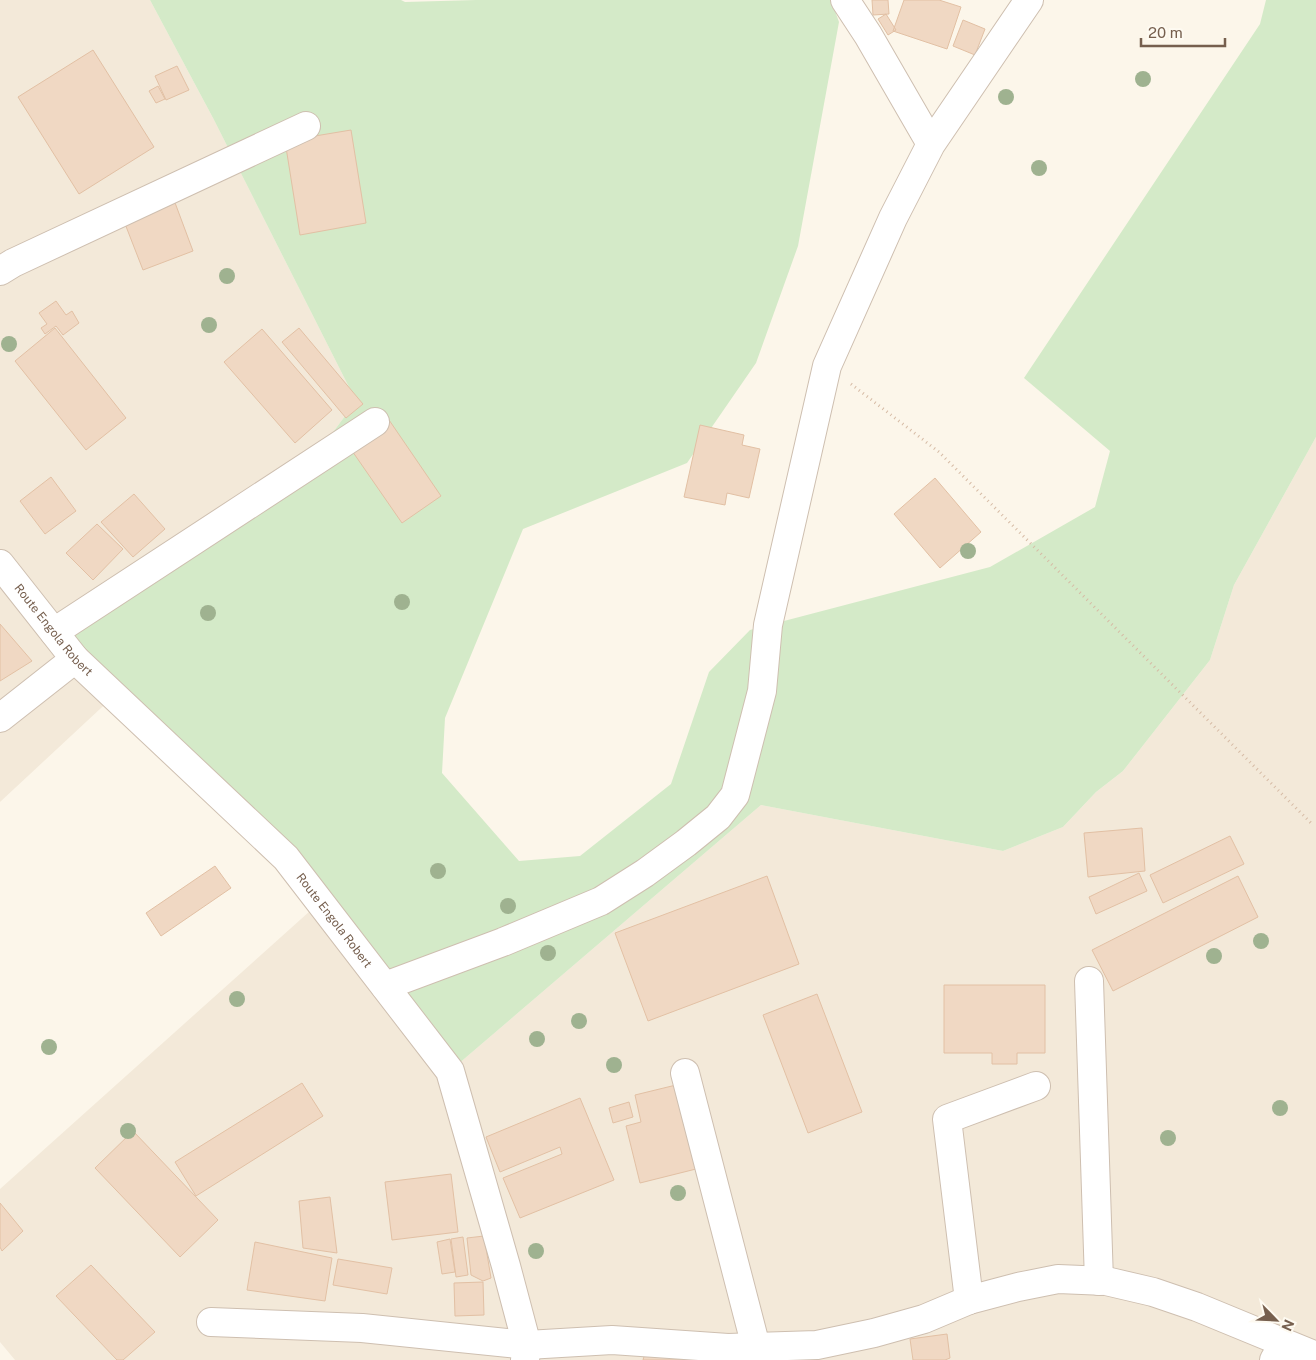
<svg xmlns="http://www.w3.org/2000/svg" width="1316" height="1360" viewBox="0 0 1316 1360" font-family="'Public Sans',sans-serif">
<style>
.residential{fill:#f3e9d9}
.green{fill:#d4eac8}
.building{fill:#f0d8c3;stroke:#e2c0a4}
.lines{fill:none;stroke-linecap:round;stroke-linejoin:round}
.minor-casing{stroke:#cebfb0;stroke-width:30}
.tertiary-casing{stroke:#cebfb0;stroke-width:30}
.path{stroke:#d6bba5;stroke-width:3;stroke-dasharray:1 4;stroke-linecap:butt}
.minor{stroke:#fff;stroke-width:28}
.tertiary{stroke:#fff;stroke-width:28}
.tree{fill:#9fb290}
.labels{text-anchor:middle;stroke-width:4.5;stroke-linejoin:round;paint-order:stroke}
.street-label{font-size:12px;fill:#765f4e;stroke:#fefaf1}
</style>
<rect width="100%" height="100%" fill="#fcf6ea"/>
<path class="residential" d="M0,0H150L213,118L356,401L300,477L115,695L0,802Z
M1316,437V1360H15L0,1342V1189L320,902L450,1071L761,805L1003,851L1063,827L1096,792L1123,771L1210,660L1234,585Z"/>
<path class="green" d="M150,0H401L405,2L476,0H831L839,22L798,246L756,363L687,463L523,529L445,718L442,773L519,861L580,856L671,784L709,672L750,630L990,567L1095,507L1110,451L1024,378L1260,24L1266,0H1316V437L1234,585L1210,660L1123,771L1096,792L1063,827L1003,851L761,805L450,1071L286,858L60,633L300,477L356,401L213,118Z"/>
<path class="building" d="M872,0H888L889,14L873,15Z
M904,0H939L961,7L947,49L893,31Z
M886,14L896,30L888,35L878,19Z
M963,20L985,29L975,55L953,46Z
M93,50L154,147L79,194L18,97Z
M177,66L189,90L166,100L155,76Z
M158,86L165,99L156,103L149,91Z
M351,130L366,223L300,235L285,141Z
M171,192L193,251L143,270L120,211Z
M56,301L66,315L72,311L79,323L63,335L56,326L45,334L41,328L47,324L39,313Z
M55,328L126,418L86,450L15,361Z
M299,328L363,404L346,418L282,342Z
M262,329L332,410L295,443L224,362Z
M387,417L441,496L402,523L348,445Z
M700,425L744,435L742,445L760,449L749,498L727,493L725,505L684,497Z
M51,477L76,511L45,534L20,501Z
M935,478L981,532L940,568L894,514Z
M134,494L165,529L133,557L101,522Z
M97,524L123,549L93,580L66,553Z
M0,624L32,661L0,681Z
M1142,828L1145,871L1088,877L1084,833Z
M1230,836L1244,864L1163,903L1150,875Z
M215,866L231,888L161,936L146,913Z
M1139,873L1147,891L1096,914L1089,897Z
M767,876L799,964L648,1021L615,933Z
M1238,876L1258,917L1113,991L1092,950Z
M944,985H1045V1053H1017V1064H992V1053H944Z
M817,994L862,1112L808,1133L763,1015Z
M302,1083L323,1116L196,1196L175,1162Z
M676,1085L696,1169L640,1183L626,1126L641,1122L635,1095Z
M580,1098L614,1180L520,1218L503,1178L562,1154L560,1147L500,1172L486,1137Z
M629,1102L633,1117L613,1123L609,1108Z
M133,1131L218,1220L180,1257L95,1168Z
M451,1174L458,1232L392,1240L385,1182Z
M330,1197L337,1253L303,1248L299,1201Z
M0,1203L23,1231L2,1251L0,1247Z
M484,1236L491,1278L483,1281L471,1275L467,1238Z
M463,1237L468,1275L456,1277L451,1239Z
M450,1239L455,1272L442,1274L437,1242Z
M255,1242L332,1258L325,1301L247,1290Z
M338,1259L392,1268L387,1294L333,1285Z
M91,1265L155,1332L123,1360H117L56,1296Z
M483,1282L484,1315L455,1316L454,1283Z
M947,1334L950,1358L945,1360H913L910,1339Z
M645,1353L685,1358L684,1360H643Z"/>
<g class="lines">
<g class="minor-casing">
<path id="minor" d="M845,0L868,35L931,144
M0,271L13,263L306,126
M54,632L375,422
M0,718L75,659
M1089,981L1099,1281
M385,986L503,942L601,901L645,873L686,843L718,817L735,795L762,691L768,625L827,366L893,218L931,144L1029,0
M685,1073L756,1347
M969,1300L947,1119L1036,1086
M211,1322L362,1328L527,1345
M1274,1360L1284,1343"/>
</g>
<g class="tertiary-casing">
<g id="tertiary">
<path id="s1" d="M0,564L75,659L286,858L450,1071L506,1266L527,1345L525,1360"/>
<path d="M527,1345L612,1340L728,1348L817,1345L874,1333L924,1319L969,1300L1018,1287L1058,1279L1106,1281L1153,1292L1197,1307L1316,1356"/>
</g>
</g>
<path class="path" d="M851,384L939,452L1311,823"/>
<use href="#minor" class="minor"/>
<use href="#tertiary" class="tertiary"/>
</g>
<g class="tree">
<circle cx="1143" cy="79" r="8"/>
<circle cx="1006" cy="97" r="8"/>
<circle cx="1039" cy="168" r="8"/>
<circle cx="227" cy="276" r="8"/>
<circle cx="209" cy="325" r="8"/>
<circle cx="9" cy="344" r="8"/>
<circle cx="968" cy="551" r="8"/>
<circle cx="402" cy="602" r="8"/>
<circle cx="208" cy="613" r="8"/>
<circle cx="438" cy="871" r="8"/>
<circle cx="508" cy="906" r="8"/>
<circle cx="1261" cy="941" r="8"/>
<circle cx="548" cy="953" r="8"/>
<circle cx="1214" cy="956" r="8"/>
<circle cx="237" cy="999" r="8"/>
<circle cx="579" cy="1021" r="8"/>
<circle cx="537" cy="1039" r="8"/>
<circle cx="49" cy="1047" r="8"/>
<circle cx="614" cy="1065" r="8"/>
<circle cx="1280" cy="1108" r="8"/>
<circle cx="128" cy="1131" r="8"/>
<circle cx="1168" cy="1138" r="8"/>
<circle cx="678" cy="1193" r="8"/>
<circle cx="536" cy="1251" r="8"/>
</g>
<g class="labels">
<g class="street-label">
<text dy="4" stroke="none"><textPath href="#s1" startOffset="85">Route Engola Robert</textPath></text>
<text dy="4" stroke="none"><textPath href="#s1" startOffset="490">Route Engola Robert</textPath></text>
</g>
</g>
<g transform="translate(1276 1320) rotate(114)" stroke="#fefaf1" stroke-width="4" paint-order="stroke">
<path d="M0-4L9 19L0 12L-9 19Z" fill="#765f4e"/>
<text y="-8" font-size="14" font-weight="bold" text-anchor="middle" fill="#765f4e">N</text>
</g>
<path d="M1141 38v8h84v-8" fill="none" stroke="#765f4e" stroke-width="2.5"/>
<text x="1148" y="38" font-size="15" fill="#765f4e" stroke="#fefaf1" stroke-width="4" paint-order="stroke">20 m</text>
</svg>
